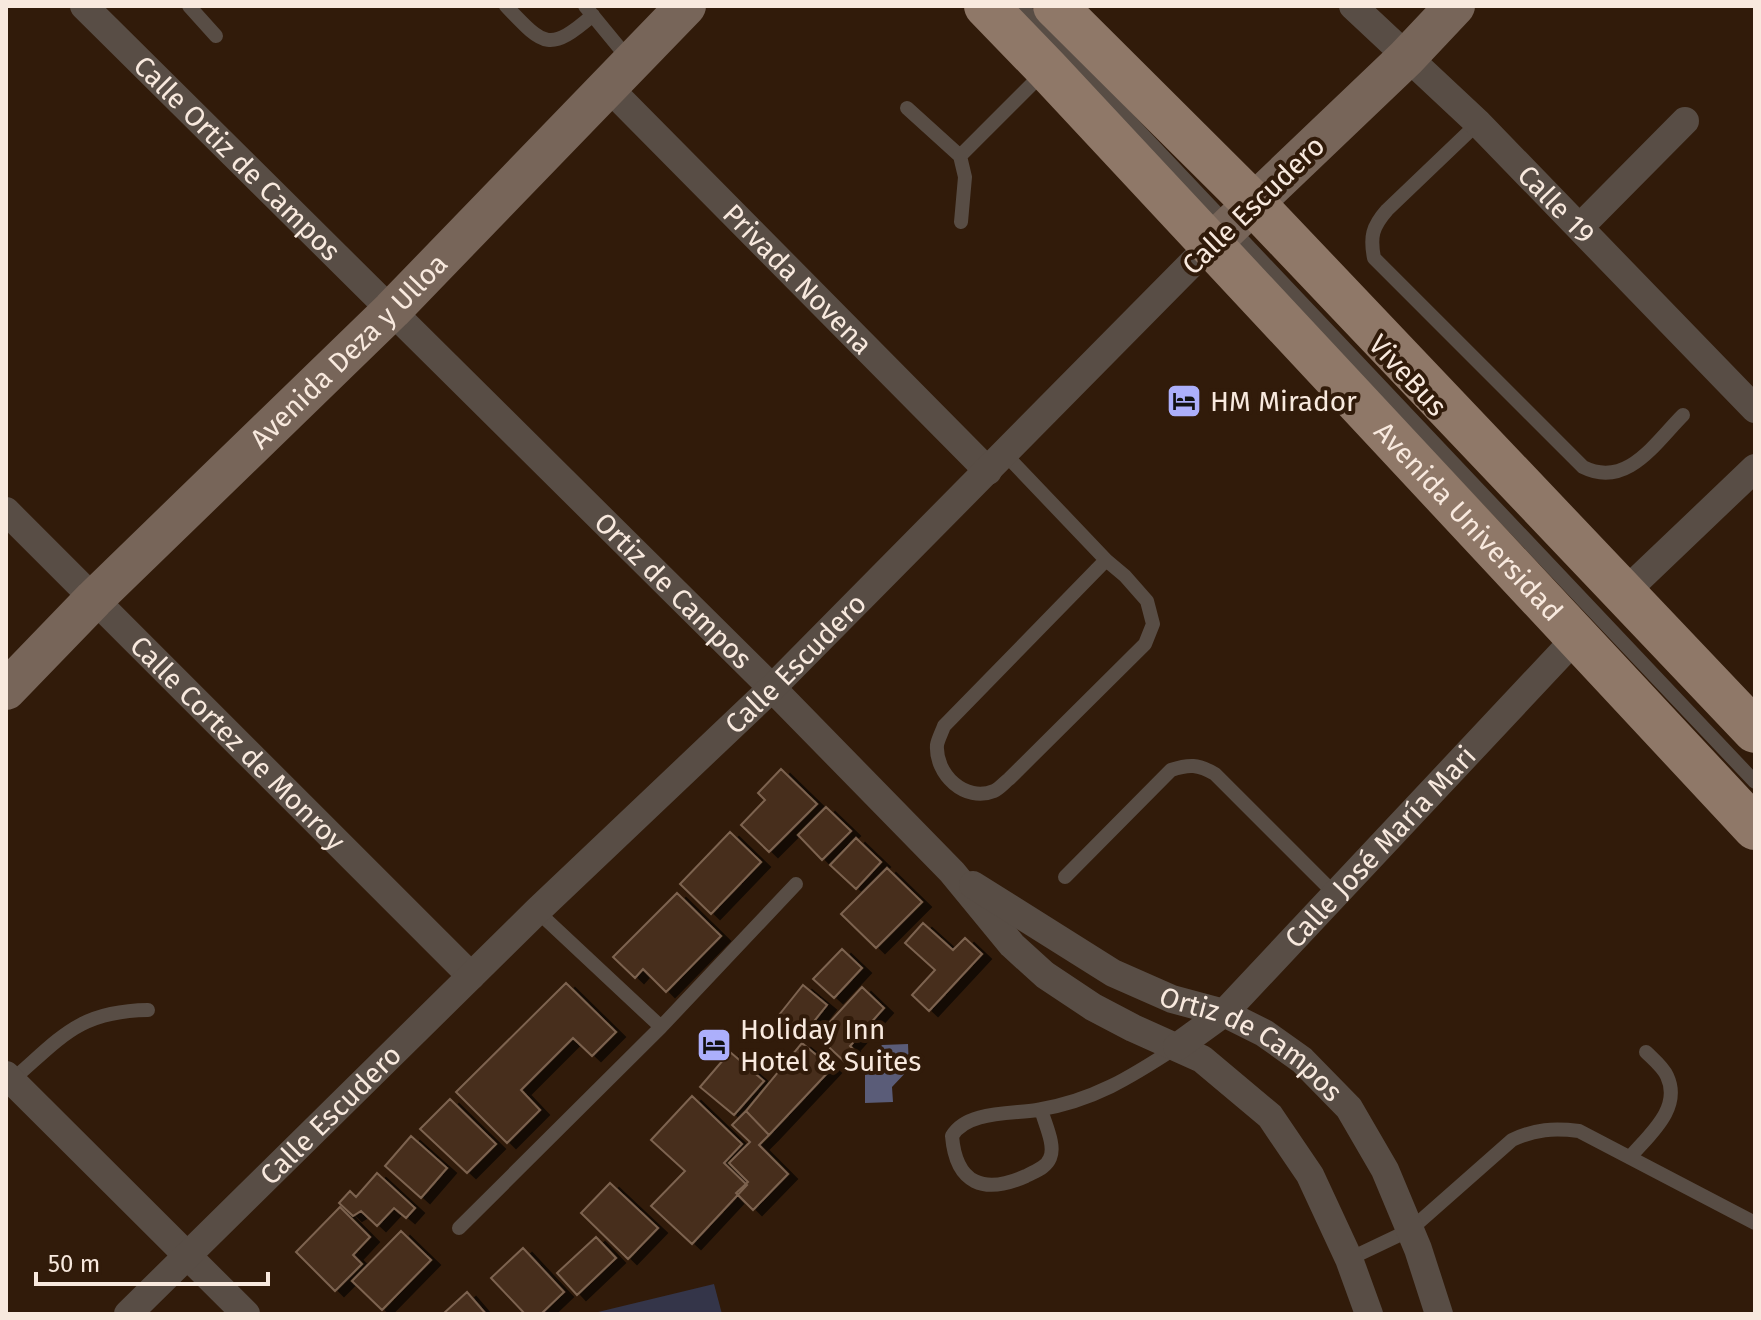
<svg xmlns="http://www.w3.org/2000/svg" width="1761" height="1320" viewBox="0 0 1761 1320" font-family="'Fira Sans',sans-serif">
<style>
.green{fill:#343549}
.water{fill:#5a5c78}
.building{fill:#462e1d;stroke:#7d6350;stroke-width:2;filter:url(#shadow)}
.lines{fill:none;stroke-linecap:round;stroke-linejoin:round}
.lane{stroke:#584d45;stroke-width:14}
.street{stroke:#584d45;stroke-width:28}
.secondary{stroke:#776559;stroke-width:40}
.primary{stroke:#8f7868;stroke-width:44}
.labels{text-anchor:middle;stroke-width:8;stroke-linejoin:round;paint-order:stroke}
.street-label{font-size:28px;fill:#f8e9de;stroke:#311b0a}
.poi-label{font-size:28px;fill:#f8e9de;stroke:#311b0a;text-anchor:start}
</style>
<defs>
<filter id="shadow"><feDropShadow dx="9" dy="5" stdDeviation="0" flood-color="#0009"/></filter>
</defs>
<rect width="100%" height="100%" fill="#311b0a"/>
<path class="green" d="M714,1284L722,1314H598V1312Z"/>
<path class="water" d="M908,1044L909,1069L892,1087L893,1102L865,1103V1065L882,1045Z"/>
<path class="building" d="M781,769L817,804L769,852L741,825L765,800L758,793Z
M826,807L851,831L822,860L798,835Z
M730,832L761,862L711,914L680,884Z
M856,838L881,862L856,889L830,865Z
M887,868L922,902L876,948L841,914Z
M677,893L721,936L666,992L643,969L635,978L613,957Z
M923,923L953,950L965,938L982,954L929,1011L912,995L935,970L905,943Z
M842,949L862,968L834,998L813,979Z
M566,983L616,1032L592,1056L573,1038L521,1090L540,1110L507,1143L456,1092Z
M803,985L827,1005L803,1035L779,1015Z
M862,987L884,1008L850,1046L857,1053L847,1064L817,1036Z
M802,1043L832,1068L769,1135L746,1111Z
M730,1052L764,1081L734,1115L700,1087Z
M692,1096L742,1144L724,1163L747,1185L692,1244L651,1206L685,1171L651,1140Z
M450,1099L496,1144L467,1173L420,1129Z
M746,1111L769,1135L759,1145L788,1174L753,1210L736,1193L748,1182L729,1163L750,1142L732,1125Z
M411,1136L447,1168L421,1198L385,1166Z
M377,1173L415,1208L406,1218L394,1208L377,1226L361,1211L353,1216L339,1203L350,1191L356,1197Z
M610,1183L658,1228L628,1259L581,1213Z
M340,1207L370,1237L353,1255L362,1264L335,1291L296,1252Z
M401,1231L431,1260L382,1310L352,1281Z
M596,1237L616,1258L577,1295L557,1273Z
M523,1248L564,1292L541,1314H525L491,1278Z
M467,1292L486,1314H443Z"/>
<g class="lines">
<path class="lane" d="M189,6L216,36
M506,6C544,46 549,53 593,15
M585,6L631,62
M1021,6L1755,782
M907,108L960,156L1044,72
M1478,123L1387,210C1372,227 1370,237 1374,258L1583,467C1627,489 1655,443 1683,415
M960,156L965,177L961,222
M1005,454L1106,560L1125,576L1147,601L1153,624L1145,644L1009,779C1005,782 999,789 994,791C965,803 935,774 937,745C938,739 942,732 944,726L1106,560
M1065,877L1171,770C1189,764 1198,764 1215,774L1335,894
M537,911L661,1027
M11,1081C61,1038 78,1011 148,1010
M1041,1109C1044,1122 1056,1145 1050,1158C1046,1168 1035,1171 1026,1176C984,1195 956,1184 952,1136C966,1111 1011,1114 1037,1110C1093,1101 1131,1077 1177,1047
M1631,1156C1650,1134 1682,1108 1667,1076C1663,1067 1653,1059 1646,1052
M459,1228L661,1027L796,884
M1349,1259L1410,1230L1512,1140C1535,1129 1554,1128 1579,1131L1755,1223"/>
<g class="street">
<path id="s1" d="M84,6L772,688L952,872L1012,945L1045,975L1093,1007L1133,1028L1202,1059L1270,1116L1310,1175L1349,1259L1369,1314"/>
<path id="s2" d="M1353,6L1478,123L1755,409"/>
<path id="s3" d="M608,87L988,471"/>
<path d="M1580,227L1685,121"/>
<path id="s4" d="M6,511L471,976"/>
<path d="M1624,593L1755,468"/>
<path id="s5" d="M973,885L1113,973L1172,999L1224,1013L1264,1033L1302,1060L1349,1108L1385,1170L1418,1249L1439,1314"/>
<path id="s6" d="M1177,1047L1224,1013L1576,638"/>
<path d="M6,1075L246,1314"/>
<path id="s7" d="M128,1314L537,911L772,688L1210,245"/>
</g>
<g class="secondary">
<path d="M1210,245L1406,58L1455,6"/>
<path id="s8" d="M6,690L94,599L392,310L686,6"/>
</g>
<g class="primary">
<path id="s9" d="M986,6L1047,69L1755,828"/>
<path d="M1055,6L1253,203L1755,731"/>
</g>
</g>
<defs>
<g id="hotel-square" transform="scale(1.8)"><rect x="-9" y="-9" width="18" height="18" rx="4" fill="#acaffb" stroke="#311b0a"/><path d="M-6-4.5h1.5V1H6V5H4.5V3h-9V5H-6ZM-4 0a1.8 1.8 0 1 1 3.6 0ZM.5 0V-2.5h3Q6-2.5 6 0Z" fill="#111"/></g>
</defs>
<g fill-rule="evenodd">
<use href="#hotel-square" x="1184" y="401"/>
<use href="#hotel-square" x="714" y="1045"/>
</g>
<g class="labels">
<g class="street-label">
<text dy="10" stroke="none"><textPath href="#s1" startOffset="216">Calle Ortiz de Campos</textPath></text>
<text dy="10" stroke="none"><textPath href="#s2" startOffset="284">Calle 19</textPath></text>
<text transform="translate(1253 205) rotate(-44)" y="10">Calle Escudero</text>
<text dy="10" stroke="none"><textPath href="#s3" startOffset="270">Privada Novena</textPath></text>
<text dy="10" stroke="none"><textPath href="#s8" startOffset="482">Avenida Deza y Ulloa</textPath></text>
<text transform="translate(1408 375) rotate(47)" y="10">ViveBus</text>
<text dy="10" stroke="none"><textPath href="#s9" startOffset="706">Avenida Universidad</textPath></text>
<text dy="10" stroke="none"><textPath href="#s1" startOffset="830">Ortiz de Campos</textPath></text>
<text dy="10" stroke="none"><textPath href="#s7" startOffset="932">Calle Escudero</textPath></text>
<text dy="10" stroke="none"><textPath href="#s4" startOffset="328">Calle Cortez de Monroy</textPath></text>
<text dy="10" stroke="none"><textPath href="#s6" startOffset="286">Calle José María Mari</textPath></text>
<text dy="10" stroke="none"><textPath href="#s5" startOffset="322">Ortiz de Campos</textPath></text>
<text dy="10" stroke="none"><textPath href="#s7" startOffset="284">Calle Escudero</textPath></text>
</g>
<g class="poi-label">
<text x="1210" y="411">HM Mirador</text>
<text x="740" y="1039">Holiday Inn<tspan x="740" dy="32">Hotel &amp; Suites</tspan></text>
</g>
</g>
<rect width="1761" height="1320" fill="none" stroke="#f8e9de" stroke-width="16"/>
<path d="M36 1272v12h232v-12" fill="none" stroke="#f8e9de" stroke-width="4"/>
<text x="48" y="1272" font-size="24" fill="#f8e9de" stroke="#311b0a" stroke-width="6" paint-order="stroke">50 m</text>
</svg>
